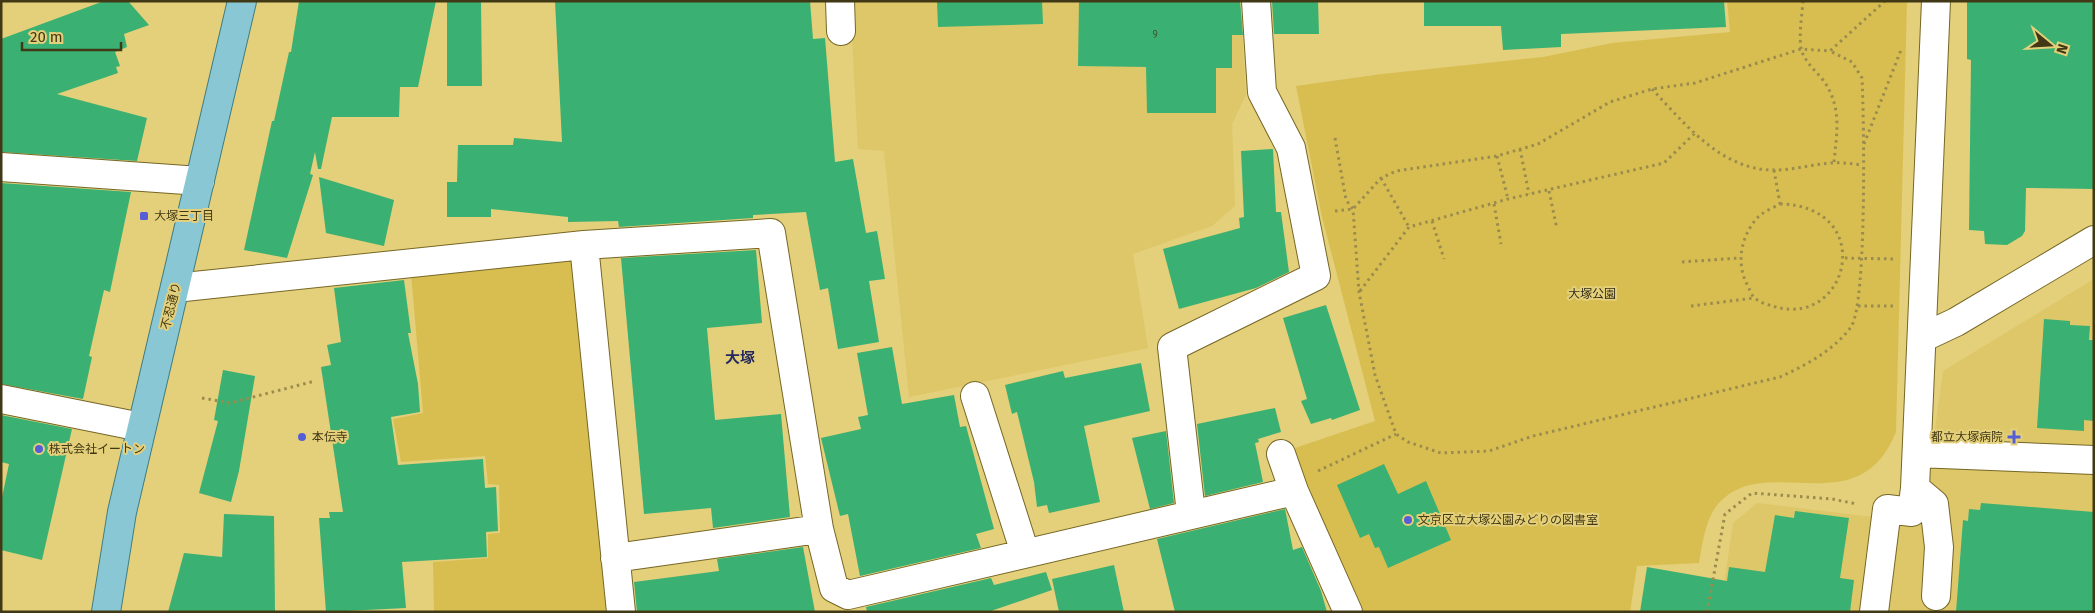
<svg xmlns="http://www.w3.org/2000/svg" width="2095" height="613" viewBox="0 0 2095 613" font-family="'Fira Sans','Noto Sans JP',sans-serif">
<style>
.built{fill:#dec768}
.green{fill:#d8be50}
.building{fill:#3ab172}
.lines{fill:none;stroke-linecap:round;stroke-linejoin:round}
.minor-casing{stroke:#766726;stroke-width:30}
.major-casing{stroke:#3e7d80;stroke-width:30}
.path{stroke:#9b8c4d;stroke-width:3;stroke-dasharray:2.5 4;stroke-linecap:butt}
.minor{stroke:#fff;stroke-width:28}
.major{stroke:#8ac7d5;stroke-width:28}
.poi-dot{fill:#565ed5;stroke:#e4cf7a;stroke-width:2}
.labels{text-anchor:middle;stroke-width:4;stroke-linejoin:round;paint-order:stroke}
.number-label{font-size:10px;fill:#3f572c}
.poi-label{font-size:12px;fill:#413915;stroke:#e4cf7a;text-anchor:start}
.park-label{font-size:12px;fill:#312c18;stroke:#e4cf7a}
.street-label{font-size:12px;fill:#413915;stroke:#e4cf7a}
.quarter-label{font-size:15px;font-weight:bold;fill:#242861;stroke:#e4cf7a}
</style>
<rect width="100%" height="100%" fill="#e4cf7a"/>
<path class="built" d="M850,1H1240L1246,95L1232,124L1235,206L1212,226L1133,254L1148,348L909,397L884,151L858,149Z
M2094,279V612H1720L1733,523L1757,503L1922,523L1943,371Z"/>
<path class="green" d="M1727,1H1907L1896,432C1857,529 1761,446 1715,508C1705,522 1702,546 1699,563L1637,566L1630,612H1360L1283,452L1375,421L1322,217L1296,86L1382,74L1543,57L1612,43L1730,32Z
M569,257L576,263L607,612H434L433,562L488,558V534L500,533L499,485L488,484L485,456L401,462L393,419L423,413L411,273Z"/>
<path class="building" d="M104,1H128L149,25L124,34L127,47L115,52L120,66L116,67L118,73L57,94L147,118L137,161L1,152V39Z
M299,1H436L418,87H400L399,117H332L321,169H318L315,152L310,174L313,175L287,258L244,250L272,121H274L289,52H291Z
M447,1H481L482,86H447Z
M555,1H810L813,39L825,38L835,162L853,159L866,233L877,231L885,279L869,281L879,342L838,349L828,288L820,290L806,212L753,215V218L619,227L618,221L568,222V217L491,209V217H447V182H457L458,145H513L514,138L562,142Z
M937,1H1042L1043,24L938,27Z
M1079,1H1240L1243,35H1232V68H1216V113H1147L1146,67L1078,66Z
M1272,1H1318L1319,34H1274Z
M1424,1H1724L1726,27L1561,34V47L1503,50L1501,26H1424Z
M1967,1H2094V189L2026,188L2025,231L2022,236L2007,245L1985,244L1984,231L1969,230L1971,60L1967,59Z
M1273,149L1276,212H1281L1289,272L1256,288L1179,309L1163,249L1240,228L1239,218L1244,217L1241,151Z
M319,177L394,200L384,246L326,233Z
M1,183L131,192L110,292L104,290L89,356L92,357L83,399L1,384Z
M756,250L762,323L707,328L715,420L781,414L790,517L713,528L711,508L644,514L621,258Z
M404,280L411,333H408L418,384L420,412L391,417L398,465L483,459L485,488L496,487L498,531L486,532L487,557L402,562L406,608L326,612L319,518H330L329,512H343L321,367L331,365L327,345L341,342L334,288Z
M1326,305L1360,410L1332,420L1331,418L1311,424L1301,401L1307,399L1283,318Z
M2044,319L2070,321V325L2090,326L2089,340H2094V421L2084,420V431L2037,428Z
M892,347L902,404L954,395L960,427L966,426L994,529L976,534L981,548L860,576L848,514L840,516L821,438L861,429L858,417L868,415L857,353Z
M1141,363L1150,411L1084,426L1100,502L1049,513L1047,505L1037,507L1034,482L1017,412L1012,414L1005,385L1063,371L1065,378Z
M223,370L255,376L239,471L231,502L199,493L218,421L214,420Z
M1275,408L1281,432L1258,439L1259,442L1255,443L1263,482L1205,496L1197,424Z
M1,415L72,429L42,560L1,550V502L9,464L1,462Z
M1166,431L1174,503L1150,509L1132,438Z
M1384,464L1398,494L1426,481L1451,540L1388,568L1379,547L1375,548L1369,534L1360,538L1337,485Z
M1981,503L2094,512V612H1956L1963,520L1968,521L1969,509L1980,510Z
M1285,509L1293,550L1302,547L1321,591L1327,612H1175L1157,539Z
M1795,511L1849,518L1840,578L1854,580L1850,612H1640L1647,567L1727,581L1729,567L1765,572L1775,515L1794,518Z
M224,514L274,516L275,612H168L184,553L222,557Z
M803,547L815,612H637L634,582L719,571L717,559Z
M1114,565L1124,612H1059L1052,579Z
M1046,572L1052,590L988,612H867L866,607L991,578L994,585Z"/>
<g class="lines">
<g class="minor-casing">
<path id="minor" d="M840,1L841,31
M1,167L200,181
M584,245L621,612
M175,288L584,245L771,233L819,529L834,588L848,595L1294,491
M1922,338L1956,322L2094,240
M975,396L1025,553
M1,399L141,427
M1917,453L2094,460
M1281,454L1294,491L1348,612
M1915,488L1934,504L1939,547L1936,596
M1191,513L1172,347L1316,276L1291,148L1262,92L1256,1
M615,558L819,529
M1874,612L1887,509L1912,512L1915,488L1936,1"/>
</g>
<g class="major-casing">
<path id="major" d="M106,612L122,512L242,1"/>
</g>
<path class="path" d="M1803,1C1802,16 1798,38 1802,52C1807,64 1815,70 1823,80C1842,106 1837,132 1834,162
M1652,89C1685,124 1722,171 1775,170C1794,170 1813,164 1832,163C1842,162 1852,164 1862,165
M1335,138L1346,200L1353,209L1359,292L1375,375L1396,434L1408,442L1441,453L1489,451L1533,436L1780,377C1806,365 1833,351 1851,327C1867,304 1864,117 1862,78L1852,62L1830,51
M1864,144L1901,50
M1520,149L1529,194
M1497,156L1508,199
M1774,170L1780,204
M1381,178L1409,227
M1549,191L1557,229
M1494,204L1501,244
M1780,204C1877,206 1850,327 1776,307C1769,305 1760,303 1755,298C1752,296 1750,291 1749,288C1735,265 1740,235 1760,215C1766,211 1774,207 1780,204Z
M1335,211L1353,209L1381,178L1396,171L1497,156L1538,144L1610,102L1652,89L1695,83L1801,49L1830,51L1885,1
M1432,221L1444,259
M1845,258L1894,259
M1682,262L1739,258
M1360,291L1409,227L1508,199L1664,163L1695,133
M1691,306L1754,298
M1858,306H1894
M202,398L230,403L315,381
M1318,471L1396,434
M1707,612L1725,514L1752,493L1832,499L1857,504"/>
<use href="#minor" class="minor"/>
<use href="#major" class="major"/>
</g>
<g class="poi-dot">
<rect x="139" y="211" width="10" height="10" rx="2.5"/>
<circle cx="302" cy="437" r="5"/>
<path d="M2011.5 429.5h5v5h5v5h-5v5h-5v-5h-5v-5h5z"/>
<circle cx="39" cy="449" r="5"/>
<circle cx="1408" cy="520" r="5"/>
</g>
<g class="labels">
<g class="number-label">
<text x="1155" y="38">9</text>
</g>
<g class="poi-label">
<text x="154" y="220">大塚三丁目</text>
<text x="312" y="441">本伝寺</text>
<text x="2003" y="441" text-anchor="end">都立大塚病院</text>
<text x="49" y="453">株式会社イートン</text>
<text x="1418" y="524">文京区立大塚公園みどりの図書室</text>
</g>
<g class="park-label">
<text x="1592" y="298">大塚公園</text>
</g>
<g class="street-label">
<text transform="translate(171 306) rotate(-76)" y="4">不忍通り</text>
</g>
<g class="quarter-label">
<text x="740" y="363">大塚</text>
</g>
</g>
<rect width="2095" height="613" fill="none" stroke="#413915" stroke-width="5"/>
<g transform="translate(2050 45) rotate(108)" stroke="#e4cf7a" stroke-width="4" paint-order="stroke">
<path d="M0-4L9 19L0 12L-9 19Z" fill="#413915"/>
<text y="-8" font-size="14" font-weight="bold" text-anchor="middle" fill="#413915">N</text>
</g>
<path d="M22 42v8h99v-8" fill="none" stroke="#413915" stroke-width="2.5"/>
<text x="30" y="42" font-size="15" fill="#413915" stroke="#e4cf7a" stroke-width="4" paint-order="stroke">20 m</text>
</svg>
